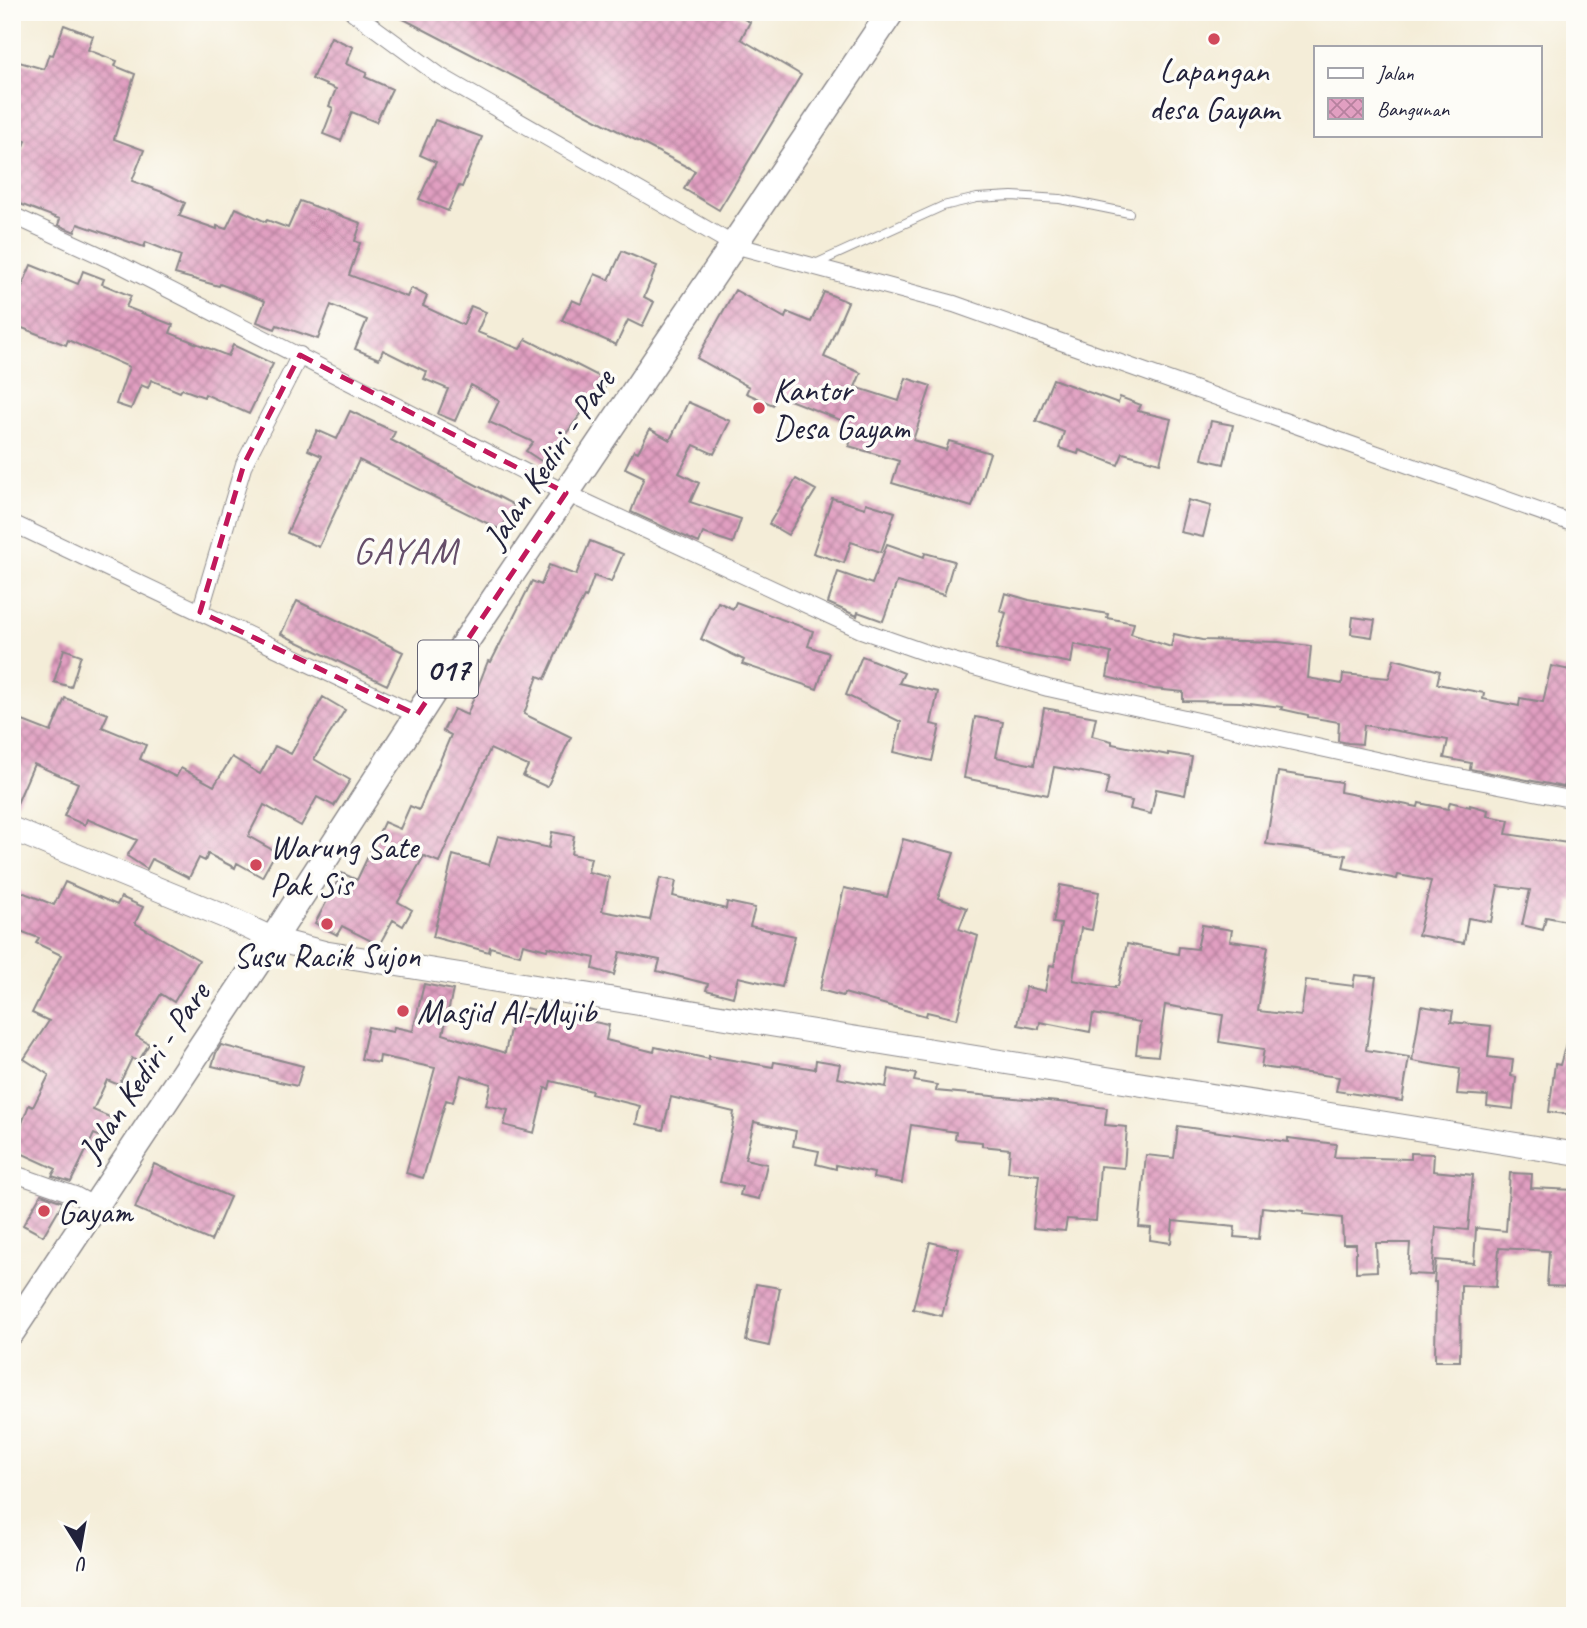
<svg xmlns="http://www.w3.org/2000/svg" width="1587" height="1628" viewBox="0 0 1587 1628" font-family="Caveat,sans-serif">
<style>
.building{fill:url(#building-cross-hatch)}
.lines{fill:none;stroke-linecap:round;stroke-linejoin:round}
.lane-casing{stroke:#8b888a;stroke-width:10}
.street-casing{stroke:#8b888a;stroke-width:18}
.secondary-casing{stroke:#8b888a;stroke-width:25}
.primary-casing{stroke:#8b888a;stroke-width:29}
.lane{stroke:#fff;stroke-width:8}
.street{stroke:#fff;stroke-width:16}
.secondary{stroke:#fff;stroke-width:23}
.primary{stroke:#fff;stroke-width:26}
.marked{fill:none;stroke:#c2185b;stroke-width:5;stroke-dasharray:14 9;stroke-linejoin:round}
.poi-dot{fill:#d1495b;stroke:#fdfcf7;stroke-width:2.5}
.labels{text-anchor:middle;stroke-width:7;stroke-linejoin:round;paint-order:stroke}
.shield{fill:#fdfcf7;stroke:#646373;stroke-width:2}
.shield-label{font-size:32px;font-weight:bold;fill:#22223b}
.poi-label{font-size:33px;fill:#22223b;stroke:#fdfcf7;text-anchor:start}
.street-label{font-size:33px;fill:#22223b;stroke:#fdfcf7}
.quarter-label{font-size:37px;letter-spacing:2px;fill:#654e6a;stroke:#fdfcf7}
</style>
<defs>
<pattern id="building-cross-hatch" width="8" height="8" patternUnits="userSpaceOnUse" patternTransform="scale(1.75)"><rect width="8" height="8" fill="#e19fc1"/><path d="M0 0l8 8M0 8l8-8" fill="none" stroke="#b6819e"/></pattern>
</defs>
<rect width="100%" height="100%" fill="#fdfcf7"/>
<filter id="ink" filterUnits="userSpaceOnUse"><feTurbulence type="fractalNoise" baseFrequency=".0143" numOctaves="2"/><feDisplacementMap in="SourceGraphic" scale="14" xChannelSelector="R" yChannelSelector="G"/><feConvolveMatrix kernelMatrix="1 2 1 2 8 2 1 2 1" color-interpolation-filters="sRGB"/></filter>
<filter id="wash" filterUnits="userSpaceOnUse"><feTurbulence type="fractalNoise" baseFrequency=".00686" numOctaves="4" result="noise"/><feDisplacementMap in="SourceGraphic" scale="28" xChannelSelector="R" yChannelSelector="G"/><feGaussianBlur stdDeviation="1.57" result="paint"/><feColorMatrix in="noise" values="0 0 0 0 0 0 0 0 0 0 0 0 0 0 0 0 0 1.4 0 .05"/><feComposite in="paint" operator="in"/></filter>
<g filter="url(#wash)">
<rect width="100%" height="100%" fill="#f4edd8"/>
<g id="blocks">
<path class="building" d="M390,12H731L750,22L741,39L801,75L719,210L684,189L695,171Z
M64,25L93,36L88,50L117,61L115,66L135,74L114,139L144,150L132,181L165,193L185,203L179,216L217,229V226L226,229L236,208L266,222L267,220L288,228L300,201L361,223L355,241L360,243L349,275L407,297L411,288L427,296L423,306L463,325L471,306L486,312L477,332L520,349L526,339L608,381L598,400L593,398L544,463L526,451L533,442L489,422L499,401L471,385L455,421L438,414L448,389L424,379L427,372L383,350L379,359L355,349L367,320L331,305L318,339L277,325L275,329L257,322L265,301L220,284L219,286L175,274L181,256L146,242L144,247L78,224L75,232L58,225L60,219L12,201V178L26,141L12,136V60L44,69L49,54L53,55Z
M331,37L353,47L346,64L367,73L365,77L392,89L376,122L352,112L341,141L323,134L333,108L329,106L336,89L312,79Z
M435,120L482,137L462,187L459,186L448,211L419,199L436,162L420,155Z
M622,251L657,266L644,297L654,302L642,327L628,320L616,345L562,320L572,300L581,304L595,274L609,280Z
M31,265L78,284L83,271L104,279L102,284L131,296L126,307L173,325L170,333L228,356L233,345L273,364L249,414L205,394L204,397L182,389L180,392L151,380L148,388L141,385L131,409L116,404L129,367L68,340L66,345L12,324V285L21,289Z
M735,290L785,318L787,312L811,322L824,292L848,302L824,357L861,373L855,387L899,401L906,378L931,386L913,440L946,450L949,441L990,453L972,507L892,483L899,461L849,446L856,426L777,395L773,405L746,393L749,387L697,358Z
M1053,379L1118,403L1120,397L1141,405L1138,411L1171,419L1160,463L1123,453L1118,465L1079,450L1078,454L1059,448L1064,432L1036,421Z
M688,402L730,421L714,454L694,445L679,473L699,483L690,502L741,519L733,543L703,533L699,543L631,512L644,477L625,468L634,450L638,452L650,429L670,440Z
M350,411L395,432L391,440L514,505L501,530L359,460L319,547L287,533L322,456L308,450L317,430L337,439Z
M1211,421L1233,425L1224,464L1202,459Z
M796,479L816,490L788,535L769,524Z
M832,498L865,508L866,503L895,512L881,552L851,542L844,563L813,553Z
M1188,500L1211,506L1203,537L1180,532Z
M590,541L623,554L611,582L594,576L586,598L584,597L566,632L545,679L538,676L524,714L571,737L547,787L523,776L528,766L490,749L439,862L424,856L398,902L412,910L403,926L393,920L379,945L342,926L337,935L315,923L342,873L357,880L384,822L400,829L410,806L419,810L451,735L443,731L454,709L467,715L488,661L491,662L532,581L541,585L549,565L576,575Z
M887,544L924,557L925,553L954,561L944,595L897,582L883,621L858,612L857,616L828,603L838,572L872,584Z
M1005,593L1029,600L1108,614L1107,618L1134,623L1131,634L1171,647L1174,634L1202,640L1279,642L1311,646L1308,678L1342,684L1343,674L1389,678L1394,659L1440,671L1437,684L1484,693L1483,699L1519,706L1520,698L1543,702L1551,666L1575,671V782L1566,780L1564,787L1470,769L1471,763L1444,758L1448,740L1364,725L1362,744L1348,743L1338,741L1339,722L1308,717V715L1281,709L1282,707L1241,702L1183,701V692L1154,689L1107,677L1111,653L1074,644L1071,663L996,649L1006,613L1000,611Z
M297,601L403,652L387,685L281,634Z
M718,602L733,609L736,602L813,631L808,646L829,653L817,689L742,664L744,660L701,639Z
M1353,617L1375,620L1372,637L1351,634Z
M64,649L81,655L71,687L54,682Z
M862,656L904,673L899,683L938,692L931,724L940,726L932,761L894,752L901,722L846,695Z
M323,697L345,710L314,759L350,780L334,806L317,797L301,826L264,805L248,836L276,852L262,877L237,863L235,868L208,854L205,861L199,858L189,878L152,859L147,869L127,856L137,840L87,819L85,825L64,816L78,783L34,764L12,815V746L23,721L51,732L65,698L108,714L102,727L146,745L140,759L176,777L181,768L214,786L232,757L260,774L275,746L291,754Z
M1044,708L1096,717L1092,736L1112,741V744L1168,755V753L1192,757L1185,795L1156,789L1151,814L1130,809L1132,801L1105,795L1109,777L1054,767L1048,795L964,778L975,717L1003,722L996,757L1034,765Z
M1278,772L1341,782L1340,792L1418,807L1419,803L1448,809L1450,802L1470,807V805L1488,810L1487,816L1509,820L1506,834L1575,844V901L1571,900L1567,921L1546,917L1543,930L1522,925L1530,890L1498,886L1491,922L1468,918L1464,943L1418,935L1431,881L1398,875L1397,879L1343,868L1346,855L1266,844Z
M552,832L574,836L571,854L591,858L588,872L609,877L602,911L650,920L660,878L676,881L673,896L726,909L727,902L755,908L750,926L795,936L782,987L738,977L733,997L706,990L708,984L657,971L660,960L620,952L614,975L593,969L595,958L548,947L547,950L523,944L520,955L490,947L489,952L433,937L453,855L489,865L498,836L549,848Z
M903,839L954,853L938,898L967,908L959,929L978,936L957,1019L927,1012L926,1016L844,993L843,996L820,990L844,888L887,897Z
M65,882L117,905L121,897L143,907L135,923L199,960L174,1002L161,994L136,1036L149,1044L138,1062L132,1058L119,1085L107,1080L93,1110L112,1118L103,1138L94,1134L71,1182L52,1176L56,1169L12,1149L29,1105L33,1107L49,1075L24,1059L49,1021L32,1013L61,955L36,943L39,938L12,928V888L54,905Z
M1060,885L1099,892L1092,930L1081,928L1073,980L1115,988V986H1118L1127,944L1178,954L1179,947L1197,949L1202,925L1232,930L1230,941L1268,946L1258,1011L1301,1016L1306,980L1353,986L1355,975L1376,977L1366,1050L1409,1057L1402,1101L1336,1091L1339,1077L1261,1067L1264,1049L1219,1042L1223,1015L1165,1005L1158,1056L1136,1054L1140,1022L1093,1014L1090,1032L1040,1022L1039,1029L1018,1025L1026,987L1045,991L1050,965L1054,966L1061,924L1053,923Z
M424,984L453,990L443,1034L505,1053L515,1006L609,1025L606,1040L654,1052L655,1047L709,1059V1056L773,1067L774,1062L815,1069L816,1060L840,1064L837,1078L886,1087L889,1069L916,1074L914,1081L937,1085L936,1091L1070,1103L1107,1108L1105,1125L1127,1127L1124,1168L1100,1166L1096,1221L1067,1219L1065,1231L1033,1228L1039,1175L1008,1172L1010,1149L982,1146V1142L955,1139L956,1132L911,1125L902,1183L873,1178L874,1173L836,1165V1169L816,1164L819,1151L793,1146L796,1131L754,1122L745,1159L767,1164L759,1199L740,1195L742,1187L720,1182L734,1119L733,1118L734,1112L671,1097L663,1130L636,1124L640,1106L591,1094L592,1091L551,1081L549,1089L545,1088L534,1133L504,1125L508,1110L486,1105L491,1084L461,1075L453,1102L446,1100L423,1178L406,1173L435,1068L380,1056L379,1063L361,1059L368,1027L393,1032L394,1027L413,1031Z
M1421,1006L1453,1011L1451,1022L1491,1026L1488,1057L1513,1060L1511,1076L1516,1077L1513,1109L1487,1106L1488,1096L1457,1094L1460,1069L1412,1061Z
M1570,1029H1575V1115L1549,1112L1555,1064L1560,1065Z
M221,1045L303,1066L297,1086L212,1066L216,1053Z
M1178,1126L1288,1142V1138L1336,1144L1334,1157L1411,1159V1153L1434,1154L1433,1171L1473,1175L1468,1230L1436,1227L1432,1275L1408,1274L1410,1243H1376L1377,1271L1356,1272V1244H1343L1342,1218L1303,1214L1304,1211L1262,1207L1259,1239L1234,1237L1235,1227L1173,1221L1171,1243L1150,1240L1151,1228L1139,1227L1146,1155L1174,1158Z
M154,1164L230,1197L211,1241L135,1208Z
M1510,1173L1532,1174L1531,1188L1575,1190V1287L1547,1286L1549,1251L1499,1248L1496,1287L1461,1285L1460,1361H1435L1436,1282H1434L1436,1260L1474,1263L1476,1228L1506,1231Z
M41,1194L63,1202L43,1236L23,1225Z
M930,1242L959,1249L942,1316L913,1309Z
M756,1284L780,1288L769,1346L746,1341Z"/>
</g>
</g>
<g filter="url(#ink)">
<use href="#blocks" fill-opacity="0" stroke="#8b888a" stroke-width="2"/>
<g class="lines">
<g class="lane-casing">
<path id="lane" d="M813,265L943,206L977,198L1012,196L1060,199L1129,213"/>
</g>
<g class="street-casing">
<path id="street" d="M353,12L440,76L734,245L954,304L1575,524
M12,215L119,264L566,493L861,630L932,655L1048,688L1403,766L1575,800
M12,523L417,715
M200,612L244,464L300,355
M12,1173L75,1195L95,1206"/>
</g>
<g class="secondary-casing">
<path id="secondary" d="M12,829L226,917L273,939L326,953L1575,1154"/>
</g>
<g class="primary-casing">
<path id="primary" d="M12,1331L273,939L466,641L891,12"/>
</g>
<use href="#lane" class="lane"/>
<use href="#street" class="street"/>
<use href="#secondary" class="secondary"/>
<use href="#primary" class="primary"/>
</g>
</g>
<path class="marked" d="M300,355L566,493L417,715L200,612L244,464Z"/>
<g class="poi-dot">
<circle cx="1214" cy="39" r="7"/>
<circle cx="759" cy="408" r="7"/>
<circle cx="256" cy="865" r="7"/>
<circle cx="327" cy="924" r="7"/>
<circle cx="403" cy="1011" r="7"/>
<circle cx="44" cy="1211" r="7"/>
</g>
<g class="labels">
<rect class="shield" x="418" y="640.5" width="60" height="57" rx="5"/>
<g class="shield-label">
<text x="448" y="680">017</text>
</g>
<g class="poi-label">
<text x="1214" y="82" text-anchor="middle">Lapangan<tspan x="1214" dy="38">desa Gayam</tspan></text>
<text x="773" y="401">Kantor<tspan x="773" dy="38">Desa Gayam</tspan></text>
<text x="270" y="858">Warung Sate<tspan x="270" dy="38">Pak Sis</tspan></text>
<text x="327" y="967" text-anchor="middle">Susu Racik Sujon</text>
<text x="417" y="1023">Masjid Al-Mujib</text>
<text x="58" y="1223">Gayam</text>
</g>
<g class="street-label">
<text transform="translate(548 458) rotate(-56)" y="12">Jalan Kediri - Pare</text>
<text transform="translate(143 1071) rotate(-56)" y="12">Jalan Kediri - Pare</text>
</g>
<g class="quarter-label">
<text x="406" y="563">GAYAM</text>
</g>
</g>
<rect width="1587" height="1628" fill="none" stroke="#fdfcf7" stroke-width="42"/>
<rect x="1314" y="46" width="228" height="91" fill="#fdfcf7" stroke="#a5a5ac" stroke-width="2"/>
<rect x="1328" y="68" width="35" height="10" fill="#ffffff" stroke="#a5a5ac" stroke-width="2"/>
<text x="1377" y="80" font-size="21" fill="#22223b">Jalan</text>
<rect x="1328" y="98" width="35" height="21" fill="url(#building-cross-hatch)" stroke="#a5a5ac" stroke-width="2"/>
<text x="1377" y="116" font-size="21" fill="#22223b">Bangunan</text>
<g transform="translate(80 1548) rotate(169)" stroke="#fdfcf7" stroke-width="5" paint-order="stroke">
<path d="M0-5L12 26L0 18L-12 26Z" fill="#22223b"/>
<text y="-10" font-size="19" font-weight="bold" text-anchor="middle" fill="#22223b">U</text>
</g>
</svg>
